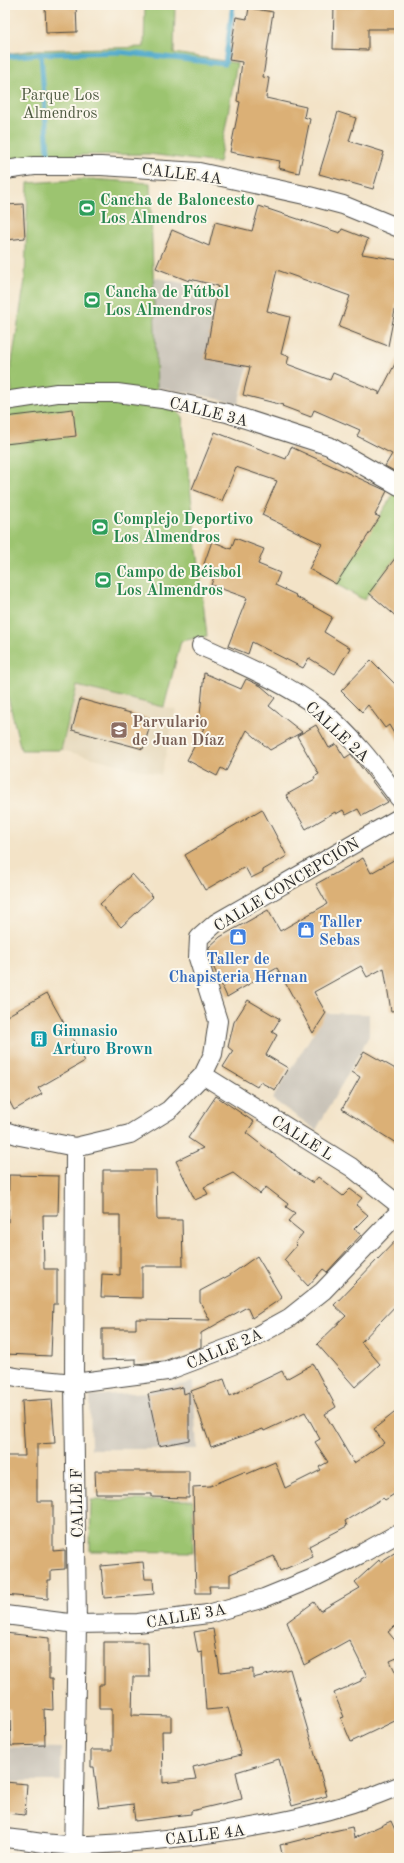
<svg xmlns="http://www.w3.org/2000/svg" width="404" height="1863" viewBox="0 0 404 1863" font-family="'Old Standard TT',serif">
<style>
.built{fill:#e4d6b7}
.industrial{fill:#c9c3b8}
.green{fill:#9cc470;stroke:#64784e}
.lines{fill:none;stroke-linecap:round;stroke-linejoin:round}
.stream{stroke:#4da8cb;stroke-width:5}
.building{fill:#dbb076}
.minor-casing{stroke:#494742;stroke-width:20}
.minor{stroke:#fff;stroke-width:18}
.labels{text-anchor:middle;stroke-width:4;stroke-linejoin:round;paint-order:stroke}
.park-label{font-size:16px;fill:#4d5940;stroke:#fbf7ec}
.street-label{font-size:16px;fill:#2b2b2b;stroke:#fbf7ec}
.leisure-label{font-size:16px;font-weight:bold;fill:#27864d;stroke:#fbf7ec;text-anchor:start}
.education-label{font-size:16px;font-weight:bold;fill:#785e54;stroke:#fbf7ec;text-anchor:start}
.shop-label{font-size:16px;font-weight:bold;fill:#366cbe;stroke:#fbf7ec;text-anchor:start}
.culture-label{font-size:16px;font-weight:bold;fill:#0d838f;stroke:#fbf7ec;text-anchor:start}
</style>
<rect width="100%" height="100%" fill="#fbf7ec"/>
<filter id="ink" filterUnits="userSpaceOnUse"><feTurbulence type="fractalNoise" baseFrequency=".025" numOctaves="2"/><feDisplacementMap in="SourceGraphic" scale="8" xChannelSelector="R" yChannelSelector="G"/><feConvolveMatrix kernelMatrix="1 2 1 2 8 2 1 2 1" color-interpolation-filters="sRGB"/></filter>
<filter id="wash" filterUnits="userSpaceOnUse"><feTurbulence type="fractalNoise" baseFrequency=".012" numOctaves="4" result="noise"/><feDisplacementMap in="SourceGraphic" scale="16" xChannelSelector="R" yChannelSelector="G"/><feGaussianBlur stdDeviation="0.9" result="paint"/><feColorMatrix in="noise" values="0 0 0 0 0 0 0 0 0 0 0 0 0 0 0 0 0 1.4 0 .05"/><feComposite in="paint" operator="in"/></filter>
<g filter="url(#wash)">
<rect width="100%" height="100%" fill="#f3e3c7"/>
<path class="built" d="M77,686L176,710L161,775L61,750Z"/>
<path class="industrial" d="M153,277L197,286L264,305L238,404L201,395L157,388Z
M326,1013L369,1014V1036L316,1130L272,1099Z
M193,1382L197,1449H91L90,1396L146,1392Z
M5,1747L61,1748V1781H5Z"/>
<path class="green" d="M145,5H175L174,53L237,63L219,163L149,154L82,155L5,163V97L7,62L6,54L36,50L144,47Z
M89,179L150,183L157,388L182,417L207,636L181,641L164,707L77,686L61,750H21L5,685V400L12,391L10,374L25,280L28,183Z
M394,493L399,496V553L364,600L336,584Z
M91,1500H193V1552L90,1551Z"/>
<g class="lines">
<path class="stream" d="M5,57L41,54
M48,153L41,54L120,52L225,64L233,5"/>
</g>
<g id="blocks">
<path class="building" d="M45,5H76L77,32L46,33Z
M334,5H399V29H368V50L333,49Z
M249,8L273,12L263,77L269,78L266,98L306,107L304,117L310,119L299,173L278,168L280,161L230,152L240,102L237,101L242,62L229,60L236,17L247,19Z
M338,112L356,118L349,141L384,152L373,189L319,174Z
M23,204L25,238L6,240L5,205Z
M259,206L340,233L342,229L368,239L362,254L399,260V290L388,346L339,327L350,296L277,270L267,311L290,317L281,354L289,356L287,364L330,380L333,373L379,392V395L399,356V465L396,472L385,466L392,454L357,436L360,430L314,410L311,417L282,406L283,405L243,395L250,367L205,359L218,286L190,279L189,281L156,268L172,230L209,246L215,222L252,231Z
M73,409L76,436L5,444V417Z
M215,432L286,459L291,447L387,491L375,515L380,517L336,584L309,569L322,544L262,515L277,481L236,467L222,501L192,489Z
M235,538L264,549L258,564L280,573L275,585L296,595L295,596L332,617L324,632L350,648L335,674L309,658L303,668L252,642L248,654L228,646L247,598L211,585L217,569L204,564L212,541L231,549Z
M399,553V619L369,593Z
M371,660L399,688V742L389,725L385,728L368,705L362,712L341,691Z
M204,673L241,689L246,679L261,686L275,698L269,706L302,732L270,750L247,730L226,771L221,768L217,776L187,760L204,728L199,726Z
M80,699L152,719L143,749L72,730Z
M316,725L329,748L336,744L345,758L351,754L388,802L362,816L358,809L346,815L343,810L336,814L335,812L306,829L286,795L315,779L314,777L319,774L297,736Z
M262,809L287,856L263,870V872L251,878L245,867L205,890L185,855Z
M399,857V1010L391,1011L384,968L367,977L361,966L314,992L326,1013L313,1033L277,968L227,997L209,957V947L220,937L268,910L280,931L327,904L316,884L363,858L371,873Z
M132,874L153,897L121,927L100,904Z
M47,993L85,1061L38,1088L42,1094L14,1110L5,1093V1017Z
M248,1000L280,1019L272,1032L277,1035L266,1055L288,1068L275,1090L260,1082L257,1087L223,1067L233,1051L228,1047L234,1022Z
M364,1051L399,1071V1145L342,1109L360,1077L352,1072Z
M216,1096L254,1122L246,1133L299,1174L313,1183L318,1177L343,1196L350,1189L362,1198L356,1205L368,1215L354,1229L361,1235L327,1272L323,1269L308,1286L284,1260L297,1245L295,1243L303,1233L288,1221L295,1213L286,1207L288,1204L266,1187L260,1194L233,1173L204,1187L208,1194L195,1200L176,1161L203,1148L188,1138Z
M103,1170H156L157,1220H182L183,1266H142V1298L101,1297L102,1274L120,1275V1215H103Z
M9,1175L59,1176L58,1215H43L44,1269H57V1304H53L51,1356L5,1354V1222H8Z
M399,1237V1302L361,1342L380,1364L355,1387L317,1344L346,1316L334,1305Z
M257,1256L282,1298L252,1318L247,1307L201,1333V1347L164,1361L136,1364V1359L102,1360V1329H136V1319L210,1320L200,1302V1291L230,1275Z
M313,1364L336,1407L325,1414L354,1463L384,1443L374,1429L399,1409V1491L385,1500L383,1498L345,1521L347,1526L309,1546L313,1557L280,1571L274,1556L230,1574V1586H209L210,1593H196L193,1487L210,1486L246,1471L247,1474L275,1462L285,1488L321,1470L319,1467L328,1462L315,1442L320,1439L305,1412L264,1431L263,1429L211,1447L191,1391L224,1379L230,1396L282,1371L286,1379Z
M183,1387L184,1394L189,1392V1440L159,1446L148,1394Z
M52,1399L55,1443L37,1444V1501H53V1551L65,1550V1569L51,1570V1580H48V1599L5,1595V1456H25L22,1401Z
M95,1471H189V1498L152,1497V1494H96Z
M399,1550V1623L388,1632L399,1645V1657L390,1661L399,1679V1719L351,1742L341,1718L344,1717L334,1693L361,1681V1679L367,1676L349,1640L304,1665L287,1622L314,1602L320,1611L360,1588L355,1582L379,1560L380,1562Z
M143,1562L145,1579H153L154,1594L104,1598L101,1566Z
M213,1629L220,1672L253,1669V1678L290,1669L327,1796L292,1806L279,1759L236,1772L242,1799L191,1811V1814L135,1821L133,1804L99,1808L94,1767H91V1750H112V1708H99V1685H104V1642H148L149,1677H133L132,1715L171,1716V1731H162L163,1783L196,1779L193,1767L241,1755L228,1708L206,1710L202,1652L198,1653L194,1632Z
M5,1633L49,1638V1679H52L53,1710L44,1709L45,1745L11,1746L10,1709H5Z
M5,1782L27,1784L25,1815L5,1813Z
M391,1821L399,1839V1858H283L280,1845L320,1835V1834L352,1827L354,1838Z"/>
</g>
</g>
<g filter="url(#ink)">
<use href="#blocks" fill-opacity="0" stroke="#494742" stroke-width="1"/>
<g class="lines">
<g class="minor-casing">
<path id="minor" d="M5,170L34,166H101L199,172L309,196L343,205L399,228
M5,401L57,393H117L162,399L227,413L329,446L399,486
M201,646C238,663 288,684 320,709C351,734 375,766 399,798
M203,1075L351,1167L399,1205
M5,1131L20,1136L75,1147L130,1134L169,1110L203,1075L213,1054L218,1021L198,958L199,938L216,923L399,818
M5,1375L22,1378L74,1383L167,1371L249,1340L289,1318L323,1291L399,1212
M5,1615L77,1624L138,1623L208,1614L264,1598L313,1578L361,1554L399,1533
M5,1838C28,1840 52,1846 75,1845C116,1845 158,1840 199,1835C268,1826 335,1813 399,1786
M73,1858L77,1624L74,1383L75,1147"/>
</g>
<use href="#minor" class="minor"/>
</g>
</g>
<defs>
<g id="stadium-square" transform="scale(0.9)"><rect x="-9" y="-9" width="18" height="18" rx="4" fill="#2e9e5b" stroke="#fbf7ec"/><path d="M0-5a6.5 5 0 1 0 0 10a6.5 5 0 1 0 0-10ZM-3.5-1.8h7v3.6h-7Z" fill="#fff"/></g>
<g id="school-square" transform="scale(0.9)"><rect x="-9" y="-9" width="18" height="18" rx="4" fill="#8d6e63" stroke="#fbf7ec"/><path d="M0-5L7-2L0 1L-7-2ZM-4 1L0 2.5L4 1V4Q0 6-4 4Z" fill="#fff"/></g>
<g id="shop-square" transform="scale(0.9)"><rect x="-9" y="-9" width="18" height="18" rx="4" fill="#3f7fe0" stroke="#fbf7ec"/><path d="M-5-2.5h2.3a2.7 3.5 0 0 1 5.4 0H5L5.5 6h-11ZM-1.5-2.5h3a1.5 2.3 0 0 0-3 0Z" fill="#fff"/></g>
<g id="building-square" transform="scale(0.9)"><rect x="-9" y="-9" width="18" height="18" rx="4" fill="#0f9aa8" stroke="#fbf7ec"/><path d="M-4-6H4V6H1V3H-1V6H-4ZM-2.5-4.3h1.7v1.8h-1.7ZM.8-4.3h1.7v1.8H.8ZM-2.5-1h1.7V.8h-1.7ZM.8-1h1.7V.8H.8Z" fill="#fff"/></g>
</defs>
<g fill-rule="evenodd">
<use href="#stadium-square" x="87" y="208"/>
<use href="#stadium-square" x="92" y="300"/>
<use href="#stadium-square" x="100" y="527"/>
<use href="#stadium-square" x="103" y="580"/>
<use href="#school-square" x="119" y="730"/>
<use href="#shop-square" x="306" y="930"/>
<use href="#shop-square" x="238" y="937"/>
<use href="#building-square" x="39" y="1039"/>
</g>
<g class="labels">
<g class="park-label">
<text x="60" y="100">Parque Los<tspan x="60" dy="18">Almendros</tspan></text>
</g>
<g class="street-label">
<text transform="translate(182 173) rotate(7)" y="6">CALLE 4A</text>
<text transform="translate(209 411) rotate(14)" y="6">CALLE 3A</text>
<text transform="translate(338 731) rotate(43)" y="6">CALLE 2A</text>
<text transform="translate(286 884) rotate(-31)" y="6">CALLE CONCEPCIÓN</text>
<text transform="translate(303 1137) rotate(32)" y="6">CALLE L</text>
<text transform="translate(224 1348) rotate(-23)" y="6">CALLE 2A</text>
<text transform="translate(76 1503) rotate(-91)" y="6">CALLE F</text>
<text transform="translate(186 1615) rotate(-10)" y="6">CALLE 3A</text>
<text transform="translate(205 1834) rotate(-7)" y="6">CALLE 4A</text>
</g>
<g class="leisure-label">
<text x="100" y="205">Cancha de Baloncesto<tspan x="100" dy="18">Los Almendros</tspan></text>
<text x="105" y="297">Cancha de Fútbol<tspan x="105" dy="18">Los Almendros</tspan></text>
<text x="113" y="524">Complejo Deportivo<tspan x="113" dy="18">Los Almendros</tspan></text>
<text x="116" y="577">Campo de Béisbol<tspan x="116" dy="18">Los Almendros</tspan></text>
</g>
<g class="education-label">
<text x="132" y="727">Parvulario<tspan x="132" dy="18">de Juan Díaz</tspan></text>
</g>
<g class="shop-label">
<text x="319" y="927">Taller<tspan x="319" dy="18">Sebas</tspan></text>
<text x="238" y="964" text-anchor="middle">Taller de<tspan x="238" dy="18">Chapisteria Hernan</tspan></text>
</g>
<g class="culture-label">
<text x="52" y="1036">Gimnasio<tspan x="52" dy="18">Arturo Brown</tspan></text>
</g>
</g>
<rect width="404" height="1863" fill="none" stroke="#fbf7ec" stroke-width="20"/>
</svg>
